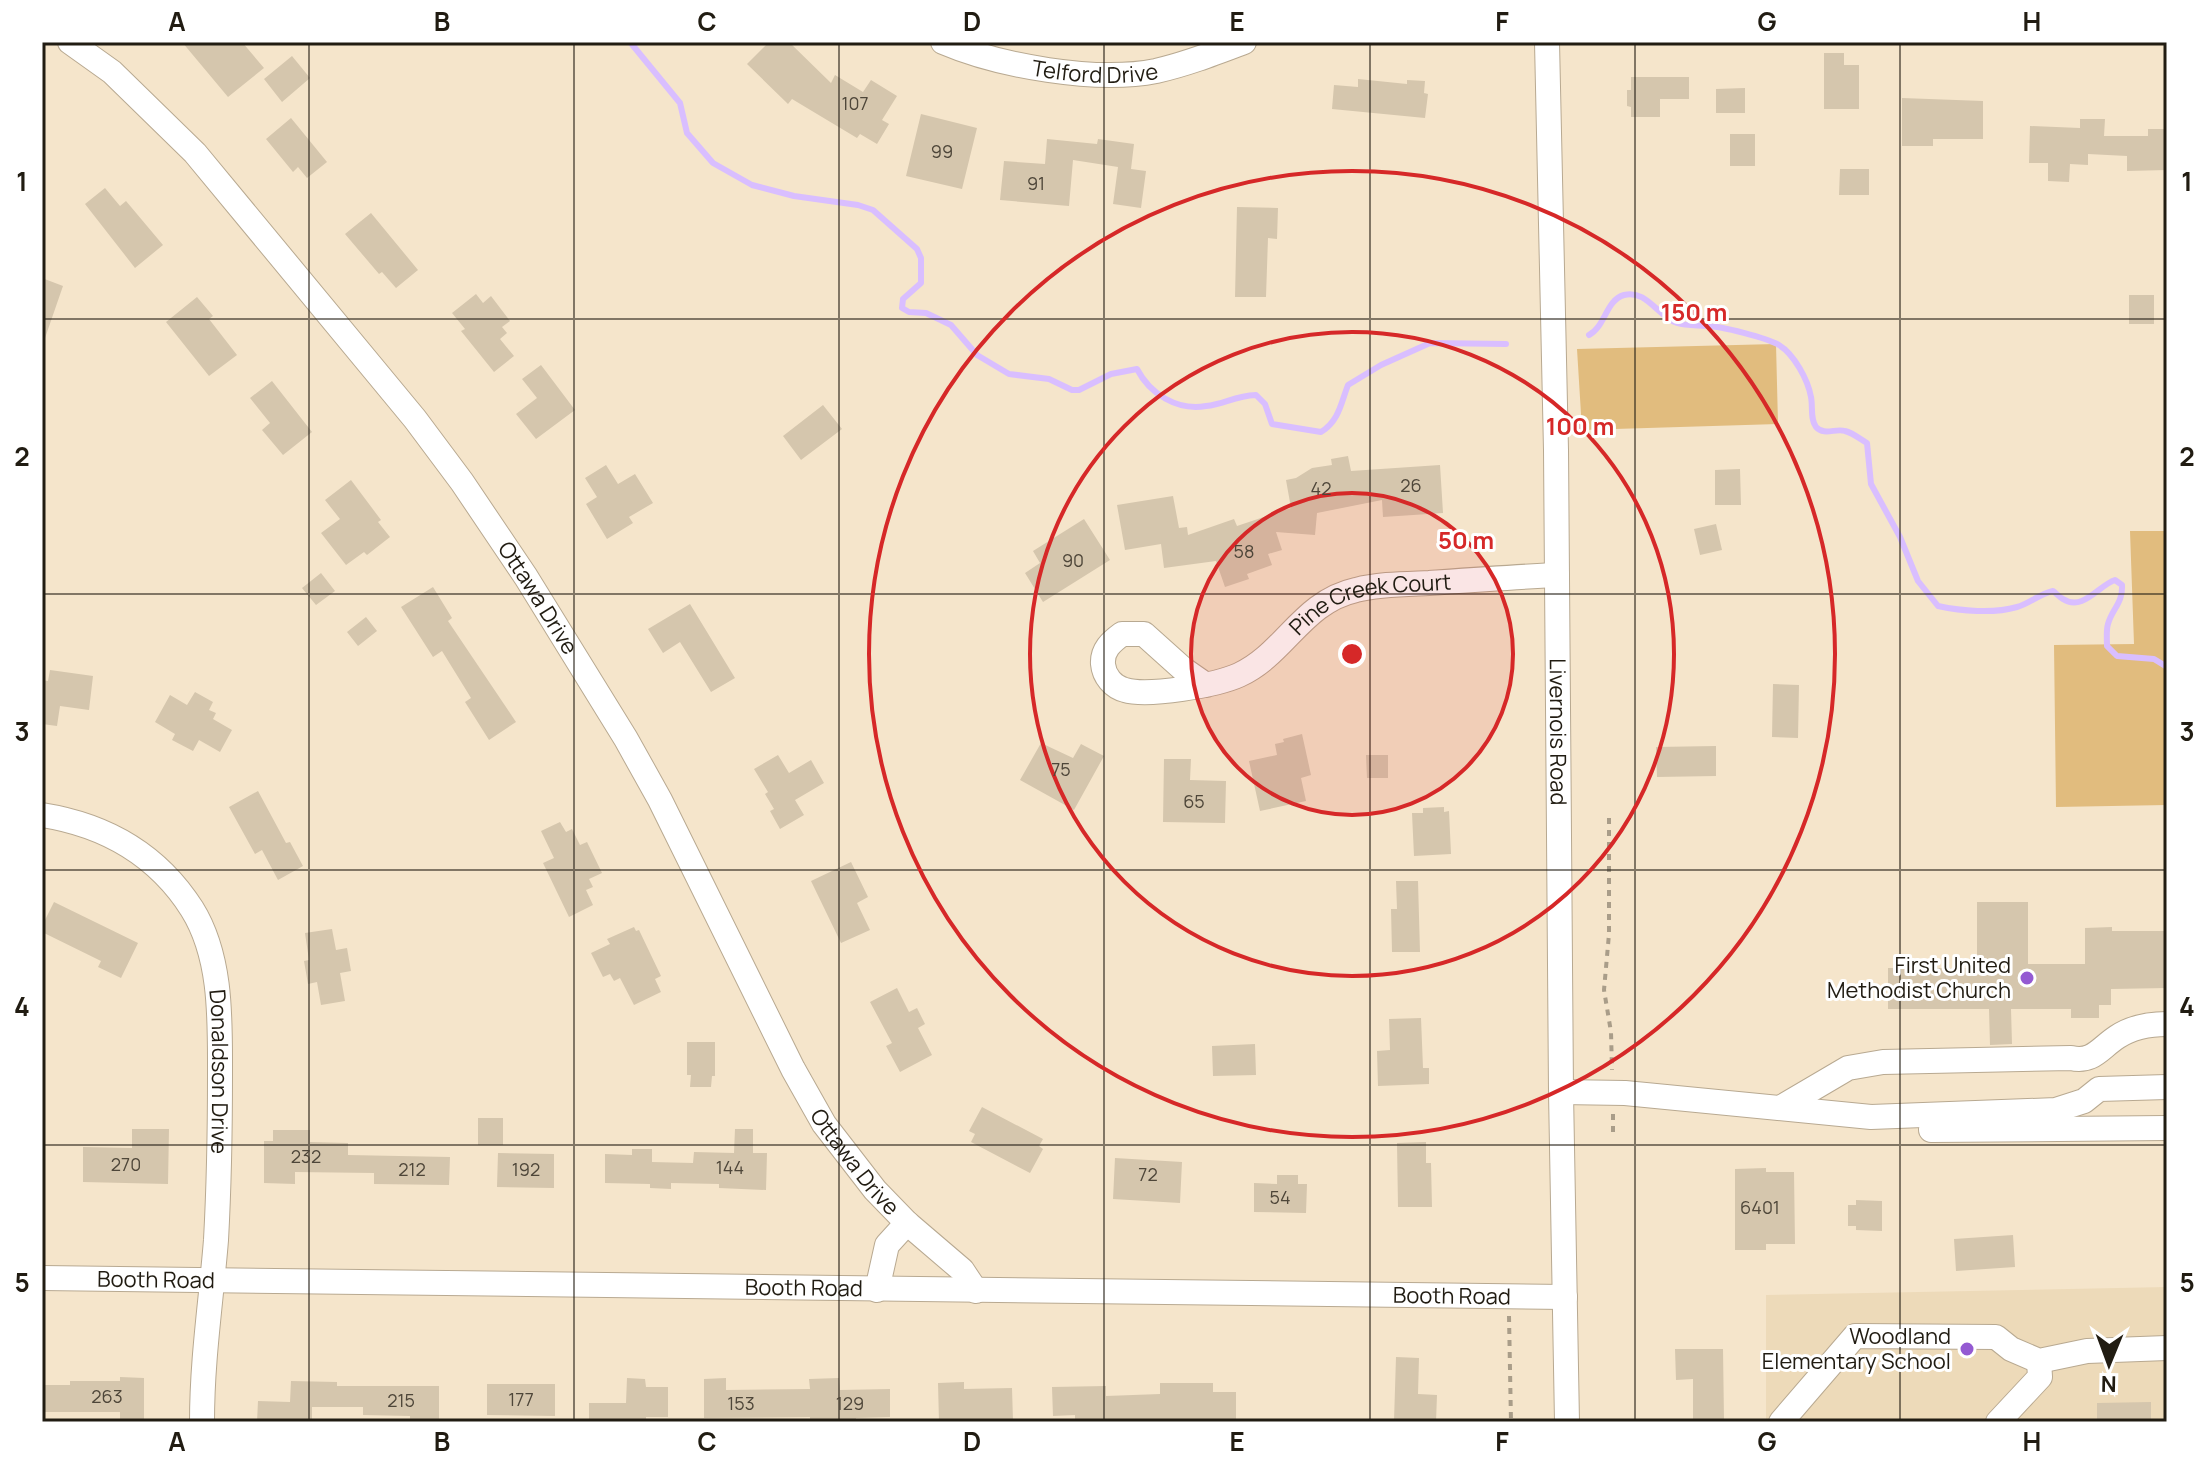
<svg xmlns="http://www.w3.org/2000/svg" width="2209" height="1464" viewBox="0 0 2209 1464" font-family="Manrope,sans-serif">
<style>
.built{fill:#eddab9}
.green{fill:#e1bc7e}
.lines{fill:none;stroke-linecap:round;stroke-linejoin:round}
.stream{stroke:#d9beff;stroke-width:6}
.building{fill:#d5c6ad}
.minor-casing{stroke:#b8a991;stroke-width:26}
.path{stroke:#a99d89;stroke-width:4;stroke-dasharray:6 6;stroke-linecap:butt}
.minor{stroke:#fff;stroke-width:24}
.grid{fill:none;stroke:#211c12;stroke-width:2;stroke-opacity:0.55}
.ring{fill:none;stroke:#d62828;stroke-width:4}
.poi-dot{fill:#945ad2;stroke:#fff;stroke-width:3}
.labels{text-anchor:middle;stroke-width:6;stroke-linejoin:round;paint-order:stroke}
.number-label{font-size:18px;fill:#4e4639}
.street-label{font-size:22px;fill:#211c12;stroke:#fff}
.poi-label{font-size:22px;fill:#211c12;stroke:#fff;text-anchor:end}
.centre{fill:#d62828;stroke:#fff;stroke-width:4}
.ring-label{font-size:24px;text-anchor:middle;font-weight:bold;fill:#d62828;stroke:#fff;stroke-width:6;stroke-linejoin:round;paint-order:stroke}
.neatline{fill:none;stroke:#211c12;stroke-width:3}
.grid-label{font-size:26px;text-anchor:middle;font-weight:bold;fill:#211c12}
</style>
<rect width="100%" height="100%" fill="#f5e5cb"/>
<path class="built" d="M2167,1287V1422H1766V1295Z"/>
<path class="green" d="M1776,344L1778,424L1582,430L1577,349Z
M2130,531H2167V805L2056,807L2054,645L2134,644Z"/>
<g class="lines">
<path class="stream" d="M630,42L680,103L687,133L713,163L752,185L794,196L858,205L873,210L917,249L921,258V283L903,299L902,308L909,312L926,313L951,325L977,355L1009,374L1049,379L1072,390H1079L1111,374L1137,369C1150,394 1177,411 1206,406C1225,404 1234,396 1256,395L1265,404L1272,424L1321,432C1339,421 1341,403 1348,385L1381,365L1430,343L1506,344
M1589,335C1605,327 1606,300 1624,295C1647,289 1658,317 1677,323C1687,326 1698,325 1707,326C1721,326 1767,338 1779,345C1794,354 1808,380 1811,397C1813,406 1810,419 1816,427C1824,436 1836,428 1845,431C1853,433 1860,439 1867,443L1871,484L1900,537L1918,581L1938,606C1961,611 1993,614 2017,607C2029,604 2039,594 2053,591C2056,593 2059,597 2063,599C2083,612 2099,585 2115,580L2122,585C2123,603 2112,609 2108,624C2106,630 2107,639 2107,646L2117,656L2154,659L2167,667"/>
</g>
<path class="building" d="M182,42H242L264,68L228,97Z
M769,42H789L831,83L835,75L863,92L871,80L897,96L882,120L889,124L877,144L860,134L857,138L792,99L788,104L747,64Z
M1824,53H1844V65H1859V109H1824Z
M292,56L310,78L282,102L264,79Z
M1631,77H1689V99H1660V117H1631V107L1627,106V90H1631Z
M1358,79L1407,84V80L1425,81L1424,93L1428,94L1425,118L1332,109L1334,85L1358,87Z
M1745,88V113H1716V89Z
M1902,98L1983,101V139H1933V146H1902Z
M921,114L977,128L962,189L906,176Z
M291,118L327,162L307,178L298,167L293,172L266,139Z
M2080,119H2105L2104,136H2148V129H2167V170L2127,171V156L2088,154V165L2070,164L2069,182L2048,181V163H2029L2030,126L2080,128Z
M1730,134H1755V166H1730Z
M1047,139L1097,144L1098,139L1134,144L1131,169L1146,171L1141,208L1113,204L1118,167L1073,160L1069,206L1000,200L1004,161L1045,164Z
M1840,169H1869V195H1839Z
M105,188L120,206L126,201L163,245L135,268L85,204Z
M1237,207L1278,208L1277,239L1268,238L1266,297H1235Z
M371,213L418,270L396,288L382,272L379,274L345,234Z
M42,278L63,286L45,338L42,337Z
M476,294L483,303L491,296L510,321L502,327L507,333L500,339L514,356L494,372L461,331L465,329L452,313Z
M2129,295H2154V324H2129Z
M197,297L213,316L209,319L237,355L209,376L166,322Z
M541,365L575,410L536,439L516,414L537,398L522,379Z
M272,381L312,432L283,455L262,430L270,423L250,398Z
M823,405L842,429L801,460L783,436Z
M1348,456L1351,471L1440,465L1443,513L1383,517L1382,500L1317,513L1315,535L1276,532L1282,550L1268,554L1272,565L1247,574L1249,579L1225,587L1216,561L1164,568L1161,544L1125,550L1117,505L1173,496L1179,528L1187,527L1188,535L1234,519L1237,526L1291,508L1286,480L1296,478L1312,468L1332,465L1331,459Z
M606,465L618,484L635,474L653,503L629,517L633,523L607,539L586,504L597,497L585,478Z
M1740,469L1741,505H1715V470Z
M351,480L381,520L378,522L390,537L367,555L364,552L346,565L321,533L340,519L325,500Z
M1084,519L1110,560L1043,602L1025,573L1040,563L1033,551Z
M1716,524L1722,550L1700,555L1694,529Z
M321,573L335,591L316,605L302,588Z
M433,587L452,618L448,621L516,722L489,740L465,702L471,698L442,651L433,657L401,607Z
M690,604L735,678L711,692L680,642L663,653L648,629Z
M366,617L377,631L358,646L347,632Z
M50,670L93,676L89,710L60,706L57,726L42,724V680L48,681Z
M1773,684L1799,685L1798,738L1772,737Z
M195,692L213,702L209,710L216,713L213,719L232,730L220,752L199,740L193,751L172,740L175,734L155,722L170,695L187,705Z
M1302,734L1311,775L1301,778L1306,801L1260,811L1249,761L1277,755L1275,744L1284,742L1283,739Z
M1041,743L1073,758L1081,744L1104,756L1074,810L1020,780Z
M1716,746V776L1657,777L1656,747Z
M778,755L789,773L811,760L824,783L795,800L804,815L780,829L770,811L774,809L765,794L768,792L754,769Z
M1366,755H1388V778H1367Z
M1164,759H1191L1190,780L1226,781L1225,823L1163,822Z
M258,791L286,843L290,842L303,866L278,880L262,850L255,854L229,807Z
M1444,807V812L1449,811L1451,854L1414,856L1412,813H1423V808Z
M560,822L566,832L572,829L580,845L587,842L602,873L589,879L593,887L586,890L593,905L569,917L543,863L554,858L541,831Z
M851,862L868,897L857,903L870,930L841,943L811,881Z
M1396,881H1418L1420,952H1392L1391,909H1397Z
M54,902L138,943L121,978L98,967L101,961L42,932V926Z
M1977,902H2028V964H2085V928L2112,927V931H2167V988L2111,989V1005H2099V1018H2071V1009H2011L2012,1044L1990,1045L1989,1009H1888V968H1977Z
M634,927L636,931L639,930L661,976L655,979L661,992L634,1005L620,978L614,981L610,974L603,977L591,953L610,944L607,939Z
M332,929L336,950L347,948L351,971L340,973L345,1001L321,1005L317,982L308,984L304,961L309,960L305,933Z
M897,988L909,1012L917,1008L925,1024L918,1028L932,1055L900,1072L886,1046L892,1043L870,1002Z
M1421,1018L1423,1068H1429V1084L1378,1086L1377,1051L1390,1050L1389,1019Z
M687,1042H715V1076H712L711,1087H690L691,1075H687Z
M1255,1044L1256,1075L1213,1076L1212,1046Z
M982,1107L1043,1139L1039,1146L1043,1149L1030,1173L971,1142L975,1134L969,1131Z
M478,1118H503V1145H478Z
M132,1129H169L168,1184L83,1182V1147L132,1148Z
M735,1129H753V1153H767L766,1190L719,1188V1184L671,1183V1189L650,1188V1184L605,1183V1154L632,1155V1149H652V1162L693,1163L694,1152L734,1153Z
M273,1130H310V1142L348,1143V1155L450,1157L449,1185L374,1184V1173L295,1172V1184L264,1183V1141H273Z
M1426,1142V1163H1431L1432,1207H1398L1397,1143Z
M498,1153L554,1154V1188L497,1187Z
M1115,1158L1182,1162L1180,1203L1113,1199Z
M1766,1168V1172H1794L1795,1244H1766V1250H1735V1169Z
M1277,1175H1298V1184H1307L1306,1213L1254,1212V1183L1277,1184Z
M1856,1200L1882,1201V1231L1856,1230V1226H1848V1205H1856Z
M2013,1235L2015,1267L1956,1271L1954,1239Z
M1675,1349H1723L1724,1420L1693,1421V1379L1676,1380Z
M1396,1357L1419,1358L1418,1394L1437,1395L1436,1422L1394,1421Z
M120,1377L144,1378V1419H120V1412H42V1385H70V1381H120Z
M627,1378L645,1379L646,1387H668V1417H646V1422H589V1403H626Z
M726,1378V1390L810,1389L809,1379L839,1378L840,1390L890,1389V1417L856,1418V1422H810V1417L704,1418V1379Z
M291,1381L337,1382V1386H439V1422H410V1416L363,1415V1407H312V1422H257L258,1401L290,1402Z
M964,1382V1389L1012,1388L1013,1421L939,1422L938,1383Z
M1160,1383H1213V1392H1236V1422H1075V1415L1053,1416L1052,1387L1106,1386V1396L1160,1394Z
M487,1384H555V1416L487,1415Z
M2151,1402V1422H2097V1403Z"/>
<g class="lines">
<g class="minor-casing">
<g id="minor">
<path id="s1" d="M70,42L112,72L195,153L415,419L462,482L526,577L626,739L660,800L793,1069L824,1124L875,1190L907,1223L962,1270L976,1291"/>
<path id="s2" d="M943,42C999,66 1096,83 1156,71C1187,64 1215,53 1244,42"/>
<path id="s3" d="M1547,42L1556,450L1561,1092L1567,1422"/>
<path id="s4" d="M1206,685L1183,669L1144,634H1122C1111,642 1102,650 1103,664C1104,676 1113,687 1125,690C1148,697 1217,685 1239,675C1285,654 1302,602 1356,590C1379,584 1405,584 1429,583C1472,580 1514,577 1557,575"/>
<path id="s5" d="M42,815C105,825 157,854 192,909C222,957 220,1020 220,1075C220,1130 219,1185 216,1240C211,1302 202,1359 202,1422"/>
<path d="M1561,1092L1625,1093L1871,1117L2056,1110L2084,1101L2099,1089L2167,1087"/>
<path d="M1780,1108L1848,1068L1883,1062L2071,1058C2093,1063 2100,1048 2117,1037C2132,1027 2149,1024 2167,1024"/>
<path d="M1931,1130L2167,1128"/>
<path id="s6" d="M42,1278L1565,1297"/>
<path d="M877,1290L887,1245L907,1223"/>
<path d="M1781,1422L1855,1336L1996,1337L2011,1349L2039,1361L2087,1351L2167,1348"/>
<path d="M1998,1422L2040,1377L2039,1361"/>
</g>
</g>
<path class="path" d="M1609,818V934L1604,990L1611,1032L1612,1070
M1613,1114V1132
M1509,1316L1511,1422"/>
<use href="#minor" class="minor"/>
</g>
<path class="grid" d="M309,42V1422M574,42V1422M839,42V1422M1104,42V1422M1370,42V1422M1635,42V1422M1900,42V1422M42,319H2167M42,594H2167M42,870H2167M42,1145H2167"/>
<circle cx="1352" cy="654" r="161" fill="#d62828" fill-opacity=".12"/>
<g class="ring">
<circle cx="1352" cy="654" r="161"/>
<circle cx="1352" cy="654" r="322"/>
<circle cx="1352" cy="654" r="483"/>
</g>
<g class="poi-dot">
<circle cx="2027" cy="978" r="8"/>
<circle cx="1967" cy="1349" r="8"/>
</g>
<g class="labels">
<g class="number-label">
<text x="855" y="110">107</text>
<text x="942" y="158">99</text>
<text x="1036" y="190">91</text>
<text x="1411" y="492">26</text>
<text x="1321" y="495">42</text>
<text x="1244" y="558">58</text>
<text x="1073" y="567">90</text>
<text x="1061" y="776">75</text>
<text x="1194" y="808">65</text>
<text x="306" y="1163">232</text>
<text x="126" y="1171">270</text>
<text x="730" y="1174">144</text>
<text x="412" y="1176">212</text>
<text x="526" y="1176">192</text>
<text x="1148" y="1181">72</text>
<text x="1280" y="1204">54</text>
<text x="1760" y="1214">6401</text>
<text x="107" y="1403">263</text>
<text x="521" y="1406">177</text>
<text x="401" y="1407">215</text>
<text x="741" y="1410">153</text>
<text x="850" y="1410">129</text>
</g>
<g class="street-label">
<text dy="8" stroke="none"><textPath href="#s2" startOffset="156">Telford Drive</textPath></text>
<text dy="8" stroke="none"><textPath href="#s1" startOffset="730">Ottawa Drive</textPath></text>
<text dy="8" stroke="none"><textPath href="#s4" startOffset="448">Pine Creek Court</textPath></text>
<text dy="8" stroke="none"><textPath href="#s3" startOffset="690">Livernois Road</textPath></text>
<text dy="8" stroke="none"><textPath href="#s5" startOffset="350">Donaldson Drive</textPath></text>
<text dy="8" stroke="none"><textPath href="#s1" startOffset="1378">Ottawa Drive</textPath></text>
<text dy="8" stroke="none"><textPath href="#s6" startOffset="114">Booth Road</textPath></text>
<text dy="8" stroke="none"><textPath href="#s6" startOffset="762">Booth Road</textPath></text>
<text dy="8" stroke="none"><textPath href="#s6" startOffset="1410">Booth Road</textPath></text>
</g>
<g class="poi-label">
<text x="2011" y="973">First United<tspan x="2011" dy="25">Methodist Church</tspan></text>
<text x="1951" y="1344">Woodland<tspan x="1951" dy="25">Elementary School</tspan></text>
</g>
</g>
<circle cx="1352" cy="654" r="12" class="centre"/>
<g class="ring-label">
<text x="1694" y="321">150 m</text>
<text x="1580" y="435">100 m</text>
<text x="1466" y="549">50 m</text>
</g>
<rect width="2209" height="1464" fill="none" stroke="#ffffff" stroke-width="88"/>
<g transform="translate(2109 1364) rotate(181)" stroke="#ffffff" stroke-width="6" paint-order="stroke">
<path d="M0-6L14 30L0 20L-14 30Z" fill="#211c12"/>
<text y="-12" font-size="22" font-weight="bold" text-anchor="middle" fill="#211c12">N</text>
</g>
<rect x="44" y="44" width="2121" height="1376" class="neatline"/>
<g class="grid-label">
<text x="177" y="31">A</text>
<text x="442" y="31">B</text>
<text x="707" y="31">C</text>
<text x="972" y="31">D</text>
<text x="1237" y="31">E</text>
<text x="1502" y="31">F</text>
<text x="1767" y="31">G</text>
<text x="2032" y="31">H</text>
<text x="22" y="191">1</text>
<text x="2187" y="191">1</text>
<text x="22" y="466">2</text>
<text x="2187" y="466">2</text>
<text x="22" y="741">3</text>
<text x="2187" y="741">3</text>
<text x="22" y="1016">4</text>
<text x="2187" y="1016">4</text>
<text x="22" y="1292">5</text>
<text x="2187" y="1292">5</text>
<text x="177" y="1451">A</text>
<text x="442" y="1451">B</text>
<text x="707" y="1451">C</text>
<text x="972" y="1451">D</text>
<text x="1237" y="1451">E</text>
<text x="1502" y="1451">F</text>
<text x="1767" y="1451">G</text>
<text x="2032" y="1451">H</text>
</g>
</svg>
